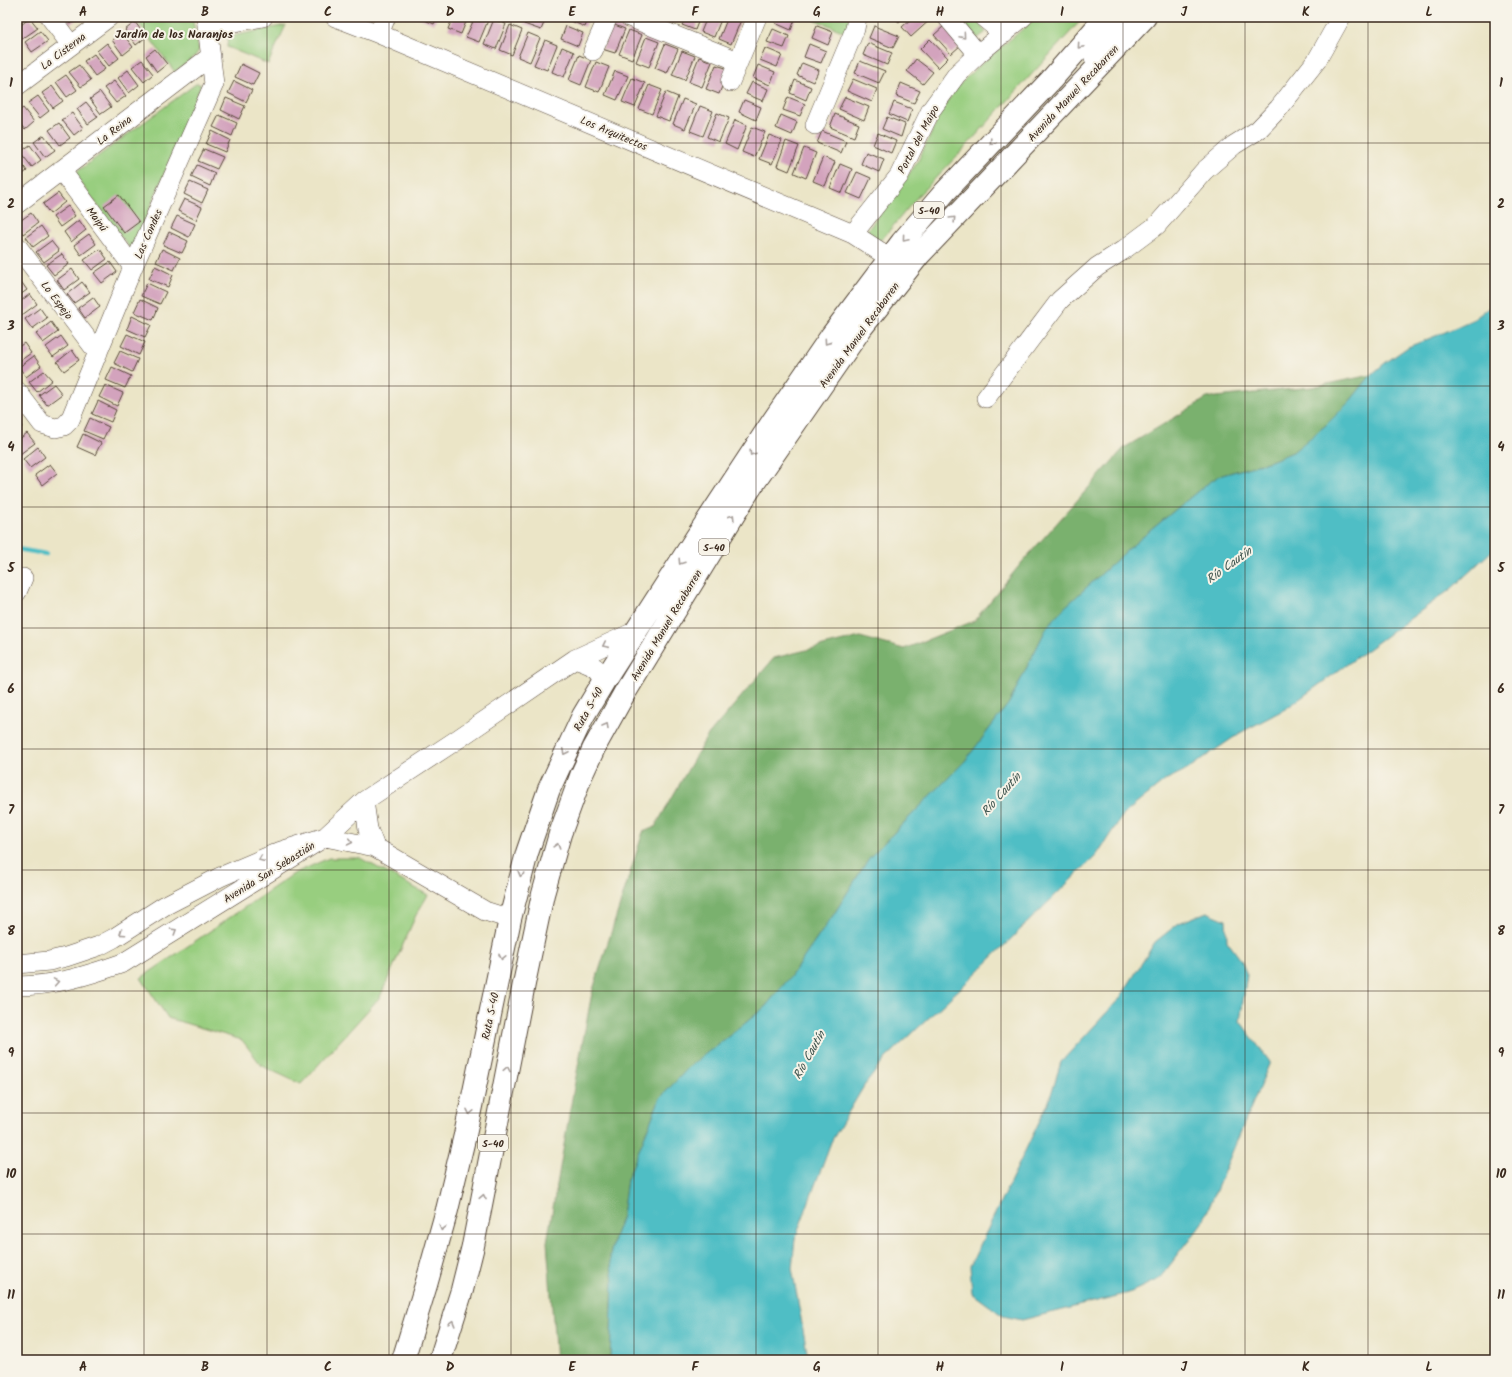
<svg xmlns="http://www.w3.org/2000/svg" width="1512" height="1377" viewBox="0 0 1512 1377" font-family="Kalam,sans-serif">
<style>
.green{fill:#98ce7f;stroke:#6a7c4e}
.forest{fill:#7ab16e;stroke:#5a6e46}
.water{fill:#4fbec5;stroke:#457472}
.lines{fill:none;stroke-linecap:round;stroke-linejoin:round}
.stream{stroke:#4fbec5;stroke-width:4.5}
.building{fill:#d3a3bd}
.minor-casing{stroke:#554637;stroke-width:20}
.major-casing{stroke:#554637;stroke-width:24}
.minor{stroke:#fff;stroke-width:19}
.major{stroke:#fff;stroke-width:22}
.oneway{stroke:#a79f9a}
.grid{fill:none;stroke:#3b2a1e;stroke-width:1;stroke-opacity:0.55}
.labels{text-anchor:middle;stroke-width:4;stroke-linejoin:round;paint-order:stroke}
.shield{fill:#f7f3e8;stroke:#73665b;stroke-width:1}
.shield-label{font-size:10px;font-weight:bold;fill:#3b2a1e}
.street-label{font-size:11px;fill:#3b2a1e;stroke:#f7f3e8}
.neighbourhood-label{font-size:12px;font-weight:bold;fill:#3b2a1e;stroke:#f7f3e8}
.water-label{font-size:12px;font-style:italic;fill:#415650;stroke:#f7f3e8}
.neatline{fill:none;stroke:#3b2a1e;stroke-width:1.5}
.grid-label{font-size:13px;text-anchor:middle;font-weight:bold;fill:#3b2a1e}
</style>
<rect width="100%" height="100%" fill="#f7f3e8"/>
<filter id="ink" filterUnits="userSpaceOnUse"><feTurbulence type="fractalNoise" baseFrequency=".025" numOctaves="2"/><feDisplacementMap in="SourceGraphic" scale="8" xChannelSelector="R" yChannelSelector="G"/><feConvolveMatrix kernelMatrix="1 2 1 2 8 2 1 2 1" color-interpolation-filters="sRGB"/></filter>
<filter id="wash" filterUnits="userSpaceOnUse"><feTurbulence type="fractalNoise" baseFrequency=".012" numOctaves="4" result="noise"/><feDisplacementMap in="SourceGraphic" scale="16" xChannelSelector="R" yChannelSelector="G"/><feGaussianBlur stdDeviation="0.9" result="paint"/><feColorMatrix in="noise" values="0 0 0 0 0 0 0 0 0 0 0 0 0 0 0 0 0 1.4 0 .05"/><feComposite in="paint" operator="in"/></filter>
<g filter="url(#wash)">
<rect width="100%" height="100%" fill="#ebe5c7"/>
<path class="green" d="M142,17H192L199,50L195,56L175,72L137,21Z
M809,17H853L849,34Z
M958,17H974L986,32L978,38L975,37Z
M1037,17H1084L959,154L919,195L883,238L877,242L867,231L917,163L944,107L958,86L974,70Z
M286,25L268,64L227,47L228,37Z
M197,83L201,85L132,251L74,174Z
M329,858H360L428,895L416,915L380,997L301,1084L262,1066L242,1040L168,1018L141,978L295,873Z"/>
<path class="forest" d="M1371,375L1350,401L1326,425L1307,442L1293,452L1271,461L1219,476L1204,486L1133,545L1065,607L1047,627L1009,703L965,761L869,858L834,914L791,976L765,1007L738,1029L713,1048L660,1098L627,1180L622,1216L615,1235L610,1256L613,1281L610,1360H556L547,1242L574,1087L592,993L643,832L655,827L706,738L774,658L860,637L904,649L974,621L1023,561L1124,448L1207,398L1312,387Z"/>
<path class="water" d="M1495,303V548L1451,589L1287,708L1240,733L1186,770L1167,779L1130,809L1121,818L1096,856L1083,868L968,981L885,1059L864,1086L848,1113L831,1142L795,1239L792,1268L807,1352V1360H610L613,1281L610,1256L615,1235L622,1216L627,1180L660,1098L691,1065L738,1029L765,1007L791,976L834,914L869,858L965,761L1009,703L1047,627L1065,607L1133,545L1204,486L1219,476L1271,461L1293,452L1326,425L1350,401L1371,375L1385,363L1408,347L1443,333L1474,319Z
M1207,912L1226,920L1227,941L1241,960L1247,975L1240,1021L1270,1062L1202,1224L1159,1279L1129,1293L1022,1320L1003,1316L972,1293L970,1266L1049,1101L1061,1062L1120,998L1155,942L1179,923Z"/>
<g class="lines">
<path class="stream" d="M17,549L46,554"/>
</g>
<g id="blocks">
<path class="building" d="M65,17H80L70,24Z
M418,17H437L434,24Z
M453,17H468L461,34L448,29Z
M475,17L489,18L479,42L466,37Z
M527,17L546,18L541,30L524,24Z
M570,17H589L585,27L569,20Z
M664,17H679L677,22Z
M686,17H700L695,30L682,25Z
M707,17H722L714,37L701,32Z
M728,17H735L741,20L731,44L719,39Z
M777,17H796L791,30L775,23Z
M893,17H904L899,22Z
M913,17H931L932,18L911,37L902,27Z
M30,18L38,28L22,39L17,31V28Z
M494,19L506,24L496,49L484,44Z
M135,22L146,37L136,45L125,30Z
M612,24L625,29L615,53L602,49Z
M510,25L522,30L512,55L500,50Z
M566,26L583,33L578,46L561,39Z
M817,26L833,32L828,45L812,38Z
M874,26L899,36L893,48L869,38Z
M944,26L961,45L951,54L934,35Z
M773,29L789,36L784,48L767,42Z
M629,30L642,35L632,59L619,54Z
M40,31L48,41L32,52L25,42Z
M122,33L133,47L123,55L112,40Z
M528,33L540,38L530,62L518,57Z
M646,37L659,42L649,67L636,62Z
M930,39L948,58L938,68L920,49Z
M545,40L557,45L547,70L534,65Z
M107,43L119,58L109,66L97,51Z
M868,43L892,53L887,65L863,55Z
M665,44L678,49L667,73L655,68Z
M809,44L826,51L821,63L804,57Z
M562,47L574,52L564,77L552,72Z
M765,48L782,55L777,67L760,60Z
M155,49L167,64L157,72L146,56Z
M682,51L695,56L685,80L672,75Z
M94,54L105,69L95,76L84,61Z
M579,55L591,60L581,85L569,80Z
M699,57L712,62L702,87L689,82Z
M916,59L933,72L923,84L907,71Z
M142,60L153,74L144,82L132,67Z
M860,61L885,71L879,83L855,73Z
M596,62L609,67L599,92L586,87Z
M802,63L819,70L813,82L797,75Z
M241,64L259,73L253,85L235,77Z
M79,65L91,80L81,87L69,72Z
M716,65L729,69L719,94L706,89Z
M758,65L775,72L770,85L753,78Z
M128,70L139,85L129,93L118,78Z
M615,71L628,76L617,100L605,95Z
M66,75L77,90L67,97L56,82Z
M632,78L645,83L635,107L622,102Z
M853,79L877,89L872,102L847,91Z
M795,80L811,87L806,100L790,93Z
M114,81L126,96L116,103L104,88Z
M234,81L252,90L246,102L228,93Z
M752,82L768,89L763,101L746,94Z
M901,83L920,91L914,103L896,96Z
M649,85L662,90L652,114L639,109Z
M52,86L63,101L53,108L42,93Z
M100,92L111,107L101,114L90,99Z
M666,92L678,97L669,121L656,116Z
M38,96L49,111L40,118L28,103Z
M788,97L805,104L800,116L783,110Z
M845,97L869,107L864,120L839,109Z
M226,98L245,106L239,119L221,110Z
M683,99L696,104L685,129L673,124Z
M744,100L761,107L756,120L739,112Z
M86,102L98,117L88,124L77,109Z
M894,102L912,109L907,122L889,114Z
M700,106L713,111L703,136L690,131Z
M23,108L34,122L25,130L17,120V112Z
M72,113L83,128L74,135L62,120Z
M717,113L729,118L719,142L707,137Z
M835,114L859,124L854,137L830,127Z
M219,115L237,123L232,136L213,127Z
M781,115L797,122L792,135L776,128Z
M887,117L905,124L901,137L882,129Z
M735,120L747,125L737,150L725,144Z
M59,123L70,138L60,145L49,130Z
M752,127L765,132L754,157L742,152Z
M17,128L21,133L17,136Z
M212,131L230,140L225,152L206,144Z
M822,131L846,141L841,153L817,143Z
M878,133L896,141L891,153L873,145Z
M44,135L55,150L45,157L34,142Z
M769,135L782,140L772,164L759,159Z
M786,141L799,146L789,171L777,166Z
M30,145L41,160L32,167L20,152Z
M804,148L816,153L806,178L794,173Z
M204,149L223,157L217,169L198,161Z
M866,152L884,159L879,172L861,164Z
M17,157L27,171L17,178Z
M823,157L835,162L825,186L813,181Z
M840,164L852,169L842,193L830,188Z
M197,165L215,173L210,186L191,177Z
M857,172L871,178L861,199L847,193Z
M190,182L208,190L202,203L184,194Z
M58,193L65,202L50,214L43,204Z
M119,195L139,222L124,233L104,206Z
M184,199L202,207L196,220L178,211Z
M68,206L75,216L60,227L53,217Z
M31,213L38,223L23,234L17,226V223Z
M177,216L195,224L189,237L171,228Z
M79,220L86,230L71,242L64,232Z
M41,226L48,236L33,247L26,237Z
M169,232L188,241L182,253L163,245Z
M89,234L96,244L81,255L74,245Z
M51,241L59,251L44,262L36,252Z
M100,249L107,259L92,270L84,260Z
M162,249L180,258L174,270L156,262Z
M62,254L69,264L54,275L46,265Z
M110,262L117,272L102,283L94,273Z
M155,266L173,275L168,287L149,279Z
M72,269L79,279L64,290L57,280Z
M20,280L27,290L17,297V282Z
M82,282L90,292L74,303L67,294Z
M147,283L166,292L160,304L141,296Z
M30,294L37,304L22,315L17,308V304Z
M93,297L100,307L85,318L78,308Z
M140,299L158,308L153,320L134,312Z
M40,308L47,318L32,329L25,319Z
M132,316L151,325L145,337L127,329Z
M51,322L58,332L43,343L36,334Z
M127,334L145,342L139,355L121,346Z
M61,336L68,346L53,357L46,347Z
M24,343L31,353L17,363V348Z
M72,350L79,360L64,371L57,362Z
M120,351L138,359L132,372L114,363Z
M34,356L41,366L26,377L19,367Z
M112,367L131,376L125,388L106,380Z
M44,371L52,380L37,392L29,382Z
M54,384L62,394L47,405L39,395Z
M105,385L123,393L117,406L99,397Z
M98,401L116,410L111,422L92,414Z
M90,418L109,427L103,439L84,431Z
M17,420L22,427L17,431Z
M27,433L35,443L20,454L17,451V441Z
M83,434L101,443L95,455L77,447Z
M38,447L45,457L30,468L23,459Z
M50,464L57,473L42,485L35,475Z"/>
</g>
</g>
<g filter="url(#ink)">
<use href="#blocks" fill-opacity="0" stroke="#554637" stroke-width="1"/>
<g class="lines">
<g class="minor-casing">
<path id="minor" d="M50,17L71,45
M335,17L379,34L853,234L890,258
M629,17L738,61
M947,17L978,54
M983,17L1004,34
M207,27L263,17
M379,34L386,17
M593,51L608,17
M1094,58L1127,17
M730,82L757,17
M17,86L109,17
M815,125L855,29L857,17
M61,170L133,267
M17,204L211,56
M853,234L899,176L931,110L957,74L978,54L1023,17
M17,246L98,353
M17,391L42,424L55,428L64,426L70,420L133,267L214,84L206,17
M986,398L1060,300L1097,267L1122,251L1157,225L1204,171L1234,145L1258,130L1279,108L1317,60L1341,17
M17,592L23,578
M575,659C588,664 600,666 604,681
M364,801L368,829L375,847
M17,964L49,961L66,957L99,946L114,938L164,906L220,877L281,851L325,837L375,847L485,911L510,919
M17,986C54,986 89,975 123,963L325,837L364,801L455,741L575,659L636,631"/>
</g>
<g class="major-casing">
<path id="major" d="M403,1360L426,1285L447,1210L465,1135L510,919L527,853L549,789L583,716L604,681L696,538L773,421L832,335L902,242L945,192L1051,80L1106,17
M440,1360L462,1290L473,1246L524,984L543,894L560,834L581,776L594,748L624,694L749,490L862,327L919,255L1145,17"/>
</g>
<use href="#minor" class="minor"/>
<use href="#major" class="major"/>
</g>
<defs><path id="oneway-chevron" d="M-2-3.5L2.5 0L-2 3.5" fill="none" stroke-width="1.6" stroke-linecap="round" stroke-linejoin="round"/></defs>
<g class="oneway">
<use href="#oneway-chevron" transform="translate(963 36) rotate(50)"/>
<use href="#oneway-chevron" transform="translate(1080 46) rotate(131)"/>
<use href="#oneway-chevron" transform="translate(992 142) rotate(133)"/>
<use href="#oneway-chevron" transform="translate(953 219) rotate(-46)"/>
<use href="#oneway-chevron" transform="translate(905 238) rotate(130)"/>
<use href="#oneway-chevron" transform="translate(827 342) rotate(125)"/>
<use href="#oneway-chevron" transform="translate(752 453) rotate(123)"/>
<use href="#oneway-chevron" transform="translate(732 517) rotate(-58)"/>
<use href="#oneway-chevron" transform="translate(681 562) rotate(123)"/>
<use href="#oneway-chevron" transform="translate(605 645) rotate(155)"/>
<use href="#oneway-chevron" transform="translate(606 726) rotate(-61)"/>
<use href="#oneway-chevron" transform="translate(565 752) rotate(115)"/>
<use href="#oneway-chevron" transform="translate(350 842) rotate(12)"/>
<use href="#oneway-chevron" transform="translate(557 846) rotate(-73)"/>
<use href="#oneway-chevron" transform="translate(261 859) rotate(158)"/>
<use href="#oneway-chevron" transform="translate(521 874) rotate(105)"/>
<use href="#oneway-chevron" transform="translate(174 931) rotate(-32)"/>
<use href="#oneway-chevron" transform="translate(122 933) rotate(146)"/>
<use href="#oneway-chevron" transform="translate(502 957) rotate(102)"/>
<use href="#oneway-chevron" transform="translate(56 982) rotate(-10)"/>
<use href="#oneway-chevron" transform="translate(507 1069) rotate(-79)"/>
<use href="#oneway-chevron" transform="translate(470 1112) rotate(102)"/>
<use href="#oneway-chevron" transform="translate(483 1197) rotate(-79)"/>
<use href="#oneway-chevron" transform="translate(442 1228) rotate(105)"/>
<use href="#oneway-chevron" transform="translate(452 1323) rotate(-74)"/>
</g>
</g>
<path class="grid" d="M144,17V1360M267,17V1360M389,17V1360M511,17V1360M634,17V1360M756,17V1360M878,17V1360M1001,17V1360M1123,17V1360M1245,17V1360M1368,17V1360M17,143H1495M17,264H1495M17,386H1495M17,507H1495M17,628H1495M17,749H1495M17,870H1495M17,991H1495M17,1113H1495M17,1234H1495"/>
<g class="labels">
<g class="shield">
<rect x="914" y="202" width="30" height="16" rx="3"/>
<rect x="699" y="539" width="30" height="16" rx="3"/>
<rect x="478" y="1135" width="30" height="16" rx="3"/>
</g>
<g class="shield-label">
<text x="929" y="214">S-40</text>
<text x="714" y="551">S-40</text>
<text x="493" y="1147">S-40</text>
</g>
<g class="street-label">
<text transform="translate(63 51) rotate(-37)" y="4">La Cisterna</text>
<text transform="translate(1073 93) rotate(-47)" y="4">Avenida Manuel Recabarren</text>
<text transform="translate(114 130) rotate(-37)" y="4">La Reina</text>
<text transform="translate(614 133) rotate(23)" y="4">Los Arquitectos</text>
<text transform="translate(918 139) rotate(-62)" y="4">Portal del Maipo</text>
<text transform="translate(97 219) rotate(53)" y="4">Maipú</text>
<text transform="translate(148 234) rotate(-66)" y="4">Las Condes</text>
<text transform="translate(57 300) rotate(53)" y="4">Lo Espejo</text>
<text transform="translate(859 335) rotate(-54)" y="4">Avenida Manuel Recabarren</text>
<text transform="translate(666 625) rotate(-59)" y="4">Avenida Manuel Recabarren</text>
<text transform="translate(588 709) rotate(-61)" y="4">Ruta S-40</text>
<text transform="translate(269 872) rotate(-32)" y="4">Avenida San Sebastián</text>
<text transform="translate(490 1016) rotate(-78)" y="4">Ruta S-40</text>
</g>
<g class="neighbourhood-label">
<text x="174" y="38">Jardín de los Naranjos</text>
</g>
<g class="water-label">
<text transform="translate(1229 565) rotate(-36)" y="4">Río Cautín</text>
<text transform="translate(1001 794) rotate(-48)" y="4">Río Cautín</text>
<text transform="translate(809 1055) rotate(-61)" y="4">Río Cautín</text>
</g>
</g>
<rect width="1512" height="1377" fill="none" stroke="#f7f3e8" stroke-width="44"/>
<rect x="22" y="22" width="1468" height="1333" class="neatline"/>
<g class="grid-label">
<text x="83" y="16">A</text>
<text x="205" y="16">B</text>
<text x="328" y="16">C</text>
<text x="450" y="16">D</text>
<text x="572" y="16">E</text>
<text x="695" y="16">F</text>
<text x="817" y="16">G</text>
<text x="940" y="16">H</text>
<text x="1062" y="16">I</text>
<text x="1184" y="16">J</text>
<text x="1306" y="16">K</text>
<text x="1429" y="16">L</text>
<text x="11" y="87">1</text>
<text x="1501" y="87">1</text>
<text x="11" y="208">2</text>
<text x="1501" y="208">2</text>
<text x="11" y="330">3</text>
<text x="1501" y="330">3</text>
<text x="11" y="451">4</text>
<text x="1501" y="451">4</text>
<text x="11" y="572">5</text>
<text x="1501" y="572">5</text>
<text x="11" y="693">6</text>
<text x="1501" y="693">6</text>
<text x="11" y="814">7</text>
<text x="1501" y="814">7</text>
<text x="11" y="935">8</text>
<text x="1501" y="935">8</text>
<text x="11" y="1057">9</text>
<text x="1501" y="1057">9</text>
<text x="11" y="1178">10</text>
<text x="1501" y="1178">10</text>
<text x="11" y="1299">11</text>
<text x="1501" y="1299">11</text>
<text x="83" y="1371">A</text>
<text x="205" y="1371">B</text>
<text x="328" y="1371">C</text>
<text x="450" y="1371">D</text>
<text x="572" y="1371">E</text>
<text x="695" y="1371">F</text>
<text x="817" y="1371">G</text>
<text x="940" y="1371">H</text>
<text x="1062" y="1371">I</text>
<text x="1184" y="1371">J</text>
<text x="1306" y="1371">K</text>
<text x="1429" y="1371">L</text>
</g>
</svg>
